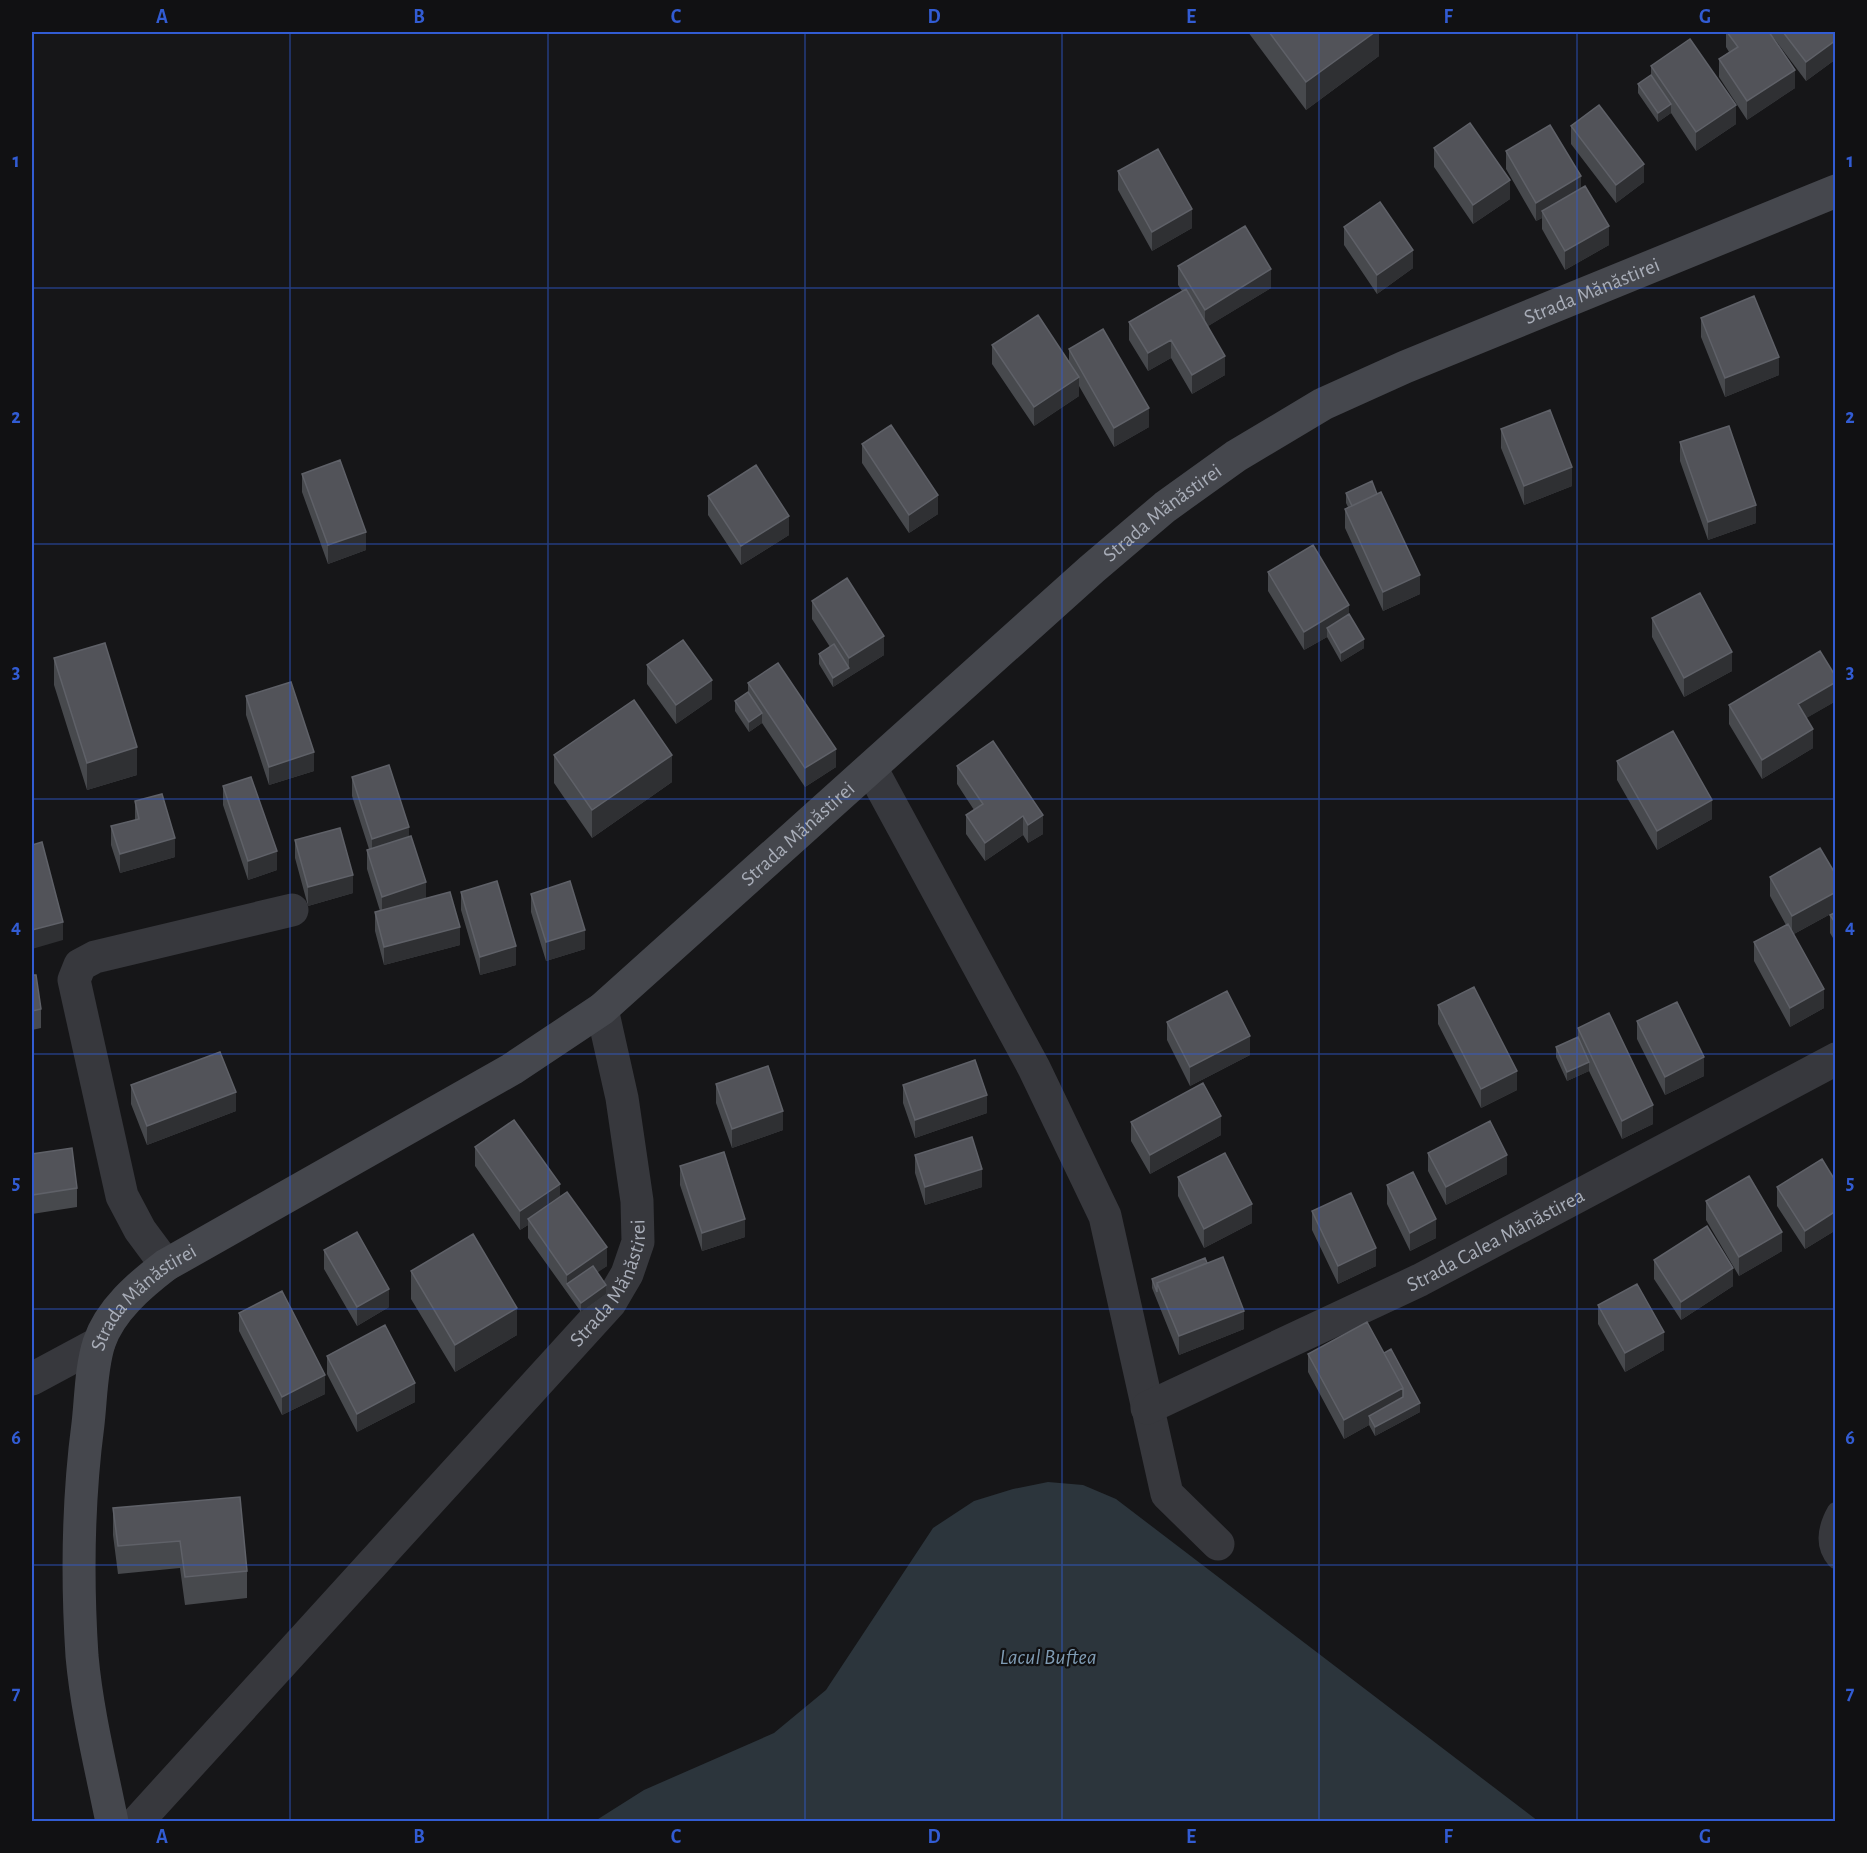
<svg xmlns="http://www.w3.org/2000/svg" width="1867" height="1853" viewBox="0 0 1867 1853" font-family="'Alegreya Sans',sans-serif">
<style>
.water{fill:#2c353c}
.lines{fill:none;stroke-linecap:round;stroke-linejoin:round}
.lane{stroke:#37383d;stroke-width:18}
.street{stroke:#37383d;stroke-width:33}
.secondary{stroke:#45474d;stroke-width:33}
.wall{fill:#47494d}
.shaded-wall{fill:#2f3033}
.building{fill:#525359;stroke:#5f6168;stroke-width:1.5}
.grid{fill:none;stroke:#325cd3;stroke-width:1.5;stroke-opacity:0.55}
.labels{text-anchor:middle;stroke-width:4.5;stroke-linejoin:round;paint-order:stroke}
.street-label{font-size:21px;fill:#a8adb8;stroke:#111113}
.water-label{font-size:22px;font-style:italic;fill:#7f9bb3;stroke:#111113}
.neatline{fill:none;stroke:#325cd3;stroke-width:2}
.grid-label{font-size:20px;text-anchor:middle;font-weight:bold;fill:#325cd3}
</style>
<rect width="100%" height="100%" fill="#161618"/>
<path class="water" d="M1048,1482L1083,1485L1116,1499L1538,1821H595L644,1790L774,1733L826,1690L933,1528L974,1501L1013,1489Z"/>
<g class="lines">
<path class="lane" d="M1836,1511C1827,1527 1823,1545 1836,1560"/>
<g class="street">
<path d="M871,768L1034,1068L1105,1216L1167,1494L1218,1544"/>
<path d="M166,1265L140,1230L122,1196L74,980L80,965L95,957L292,910"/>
<path d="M32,1379L99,1343"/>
<path id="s1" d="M1147,1408L1420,1280L1836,1059"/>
<path id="s2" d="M137,1822L610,1303L627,1274L638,1242L637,1201L622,1098L602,1009"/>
</g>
<path class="secondary" id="s3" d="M112,1822C101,1767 87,1712 82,1656C77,1579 78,1500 88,1424C91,1398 91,1368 99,1343C110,1310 140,1285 166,1265L512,1069L602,1009L1092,569L1165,507L1236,456L1323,404L1405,367L1836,191"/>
</g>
<path class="wall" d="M1248,32H1379V56L1306,110Z
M1726,32H1836V59L1806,81L1773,37L1795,88L1747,120L1719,77V59L1729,52L1726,47Z
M1651,66L1736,124L1696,151L1671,113L1658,122L1638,93V84L1651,75Z
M1571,126L1644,182L1616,203L1571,144Z
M1434,148L1510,199L1473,224L1434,167Z
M1506,151L1581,188L1609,245L1565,270L1542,229V218L1536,221L1506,169Z
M1118,171L1192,228L1152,251L1118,190Z
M1344,227L1413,268L1377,294L1344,245Z
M1178,266L1271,288L1208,326L1225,375L1192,394L1171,358L1148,371L1129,340V322L1182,291L1178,285Z
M1701,318L1779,375L1725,397L1701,337Z
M992,345L1069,361V349L1149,427L1114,447L1079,386V396L1034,426L992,364Z
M1501,429L1572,486L1524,505L1501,448Z
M1680,442L1756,523L1708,540L1680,461Z
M862,444L938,514L909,533L862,463Z
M302,474L366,550L328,564L302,492Z
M1346,493L1420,594L1383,611L1345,528V509L1348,507L1346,503Z
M708,496L789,535L741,565L708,515Z
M1268,572L1349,614L1364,648L1341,662L1327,637L1304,650L1268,591Z
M812,601L884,655L833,687L819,664V654L830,647L812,619Z
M1652,618L1732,671L1684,697L1652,637Z
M54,658L137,775L87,790L54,685Z
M647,665L712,699L676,724L647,684Z
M1836,677V701L1806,718L1813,748L1762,779L1729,724V705Z
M748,683L836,767L805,787L762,723L749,732L735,711V701L748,692Z
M246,696L314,771L269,785L246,715Z
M993,741L1043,834L1028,843L1023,835L985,861L966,834V815L974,810L957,784V766Z
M554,755L672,782L592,838L554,783Z
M1617,761L1712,819L1657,850L1617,780Z
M352,777L409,837L426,899L460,945L384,965L375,931V912L380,911L367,869V850L369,849L352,796Z
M223,786L277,870L248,880L223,805Z
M135,801L175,857L120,873L111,845V826L135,820Z
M295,840L353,893L308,906L295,858Z
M1836,875V911L1794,934L1824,1008L1790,1027L1754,961V942L1786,925L1770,896V877Z
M461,892L516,965L480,975L461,910Z
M531,894L585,949L546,961L531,912Z
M1836,912V943L1830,933V915Z
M32,975L41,1009V1028L32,1030Z
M1438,1005L1517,1090L1481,1108L1438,1024Z
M1637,1021L1704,1076L1665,1095L1637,1039Z
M1167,1022L1250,1055L1190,1086L1167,1040Z
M1578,1028L1653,1124L1622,1139L1589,1071L1567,1081L1556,1057V1047L1578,1037Z
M716,1084L783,1130L732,1148L716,1103Z
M131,1085L236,1111L147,1145L131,1104Z
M903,1085L987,1113L915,1138L903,1103Z
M1131,1122L1221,1135L1150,1174L1131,1141Z
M475,1147L560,1197L607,1266L597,1272L606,1294L581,1312L528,1238V1225L520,1230L475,1166Z
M1428,1153L1507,1174L1446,1205L1428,1171Z
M32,1154L77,1188V1207L32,1214Z
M915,1155L982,1187L925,1205L915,1173Z
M680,1166L745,1237L702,1251L680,1185Z
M1178,1177L1252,1223L1204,1248L1178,1196Z
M1836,1182V1230L1805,1249L1777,1206V1187Z
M1387,1185L1436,1238L1410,1251L1387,1204Z
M1706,1201L1782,1251L1739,1276L1706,1220Z
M1312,1211L1376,1266L1338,1284L1312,1230Z
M324,1250L389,1307L357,1326L324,1269Z
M1654,1260L1733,1286L1681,1320L1654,1279Z
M1207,1263L1244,1329L1179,1355L1152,1288V1279Z
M411,1271L517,1335L455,1372L411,1299Z
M1598,1305L1664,1350L1625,1372L1598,1324Z
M239,1313L325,1394L282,1415L239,1331Z
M1384,1353L1420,1412L1375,1436L1369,1425L1344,1439L1308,1372V1354Z
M327,1356L415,1402L357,1432L327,1374Z
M113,1508L247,1571V1598L185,1605L180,1568L118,1574L113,1535Z"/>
<path class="shaded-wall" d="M1375,32H1379V56L1306,110V82Z
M1836,40V59L1806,81V62Z
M1795,70V88L1747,120V101Z
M1671,104V113L1658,122V113Z
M1736,105V124L1696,151V132Z
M1644,164V182L1616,203V185Z
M1581,176V195L1542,211V218L1536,221V203Z
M1510,180V199L1473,224V205Z
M1192,209V228L1152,251V232Z
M1609,226V245L1565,270V251Z
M1413,250V268L1377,294V275Z
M1271,269V288L1205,328V310Z
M1171,340V358L1148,371V353Z
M1225,356V375L1192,394V375Z
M1779,357V375L1725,397V378Z
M1079,377V396L1034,426V407Z
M1149,408V427L1114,447V428Z
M1572,467V486L1524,505V486Z
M938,495V514L909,533V515Z
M1756,505V523L1708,540V522Z
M789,516V535L741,565V546Z
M366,532V550L328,564V545Z
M1420,575V594L1383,611V592Z
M1349,605V623L1327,628V637L1304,650V632Z
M884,636V655L833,687V678L849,668V658Z
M1364,639V648L1341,662V653Z
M1732,652V671L1684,697V678Z
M712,680V699L676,724V705Z
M1836,682V701L1798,723V704Z
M762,713V723L749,732V722Z
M1813,729V748L1762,779V760Z
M137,747V775L87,790V763Z
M836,749V767L805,787V768Z
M314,752V771L269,785V767Z
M672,755V782L592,838V810Z
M1712,800V819L1657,850V831Z
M1043,815V834L1028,843V825Z
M1023,816V835L985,861V843Z
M409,827V846L372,858V839Z
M175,838V857L120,873V854Z
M277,851V870L248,880V861Z
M353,875V893L308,906V887Z
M426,882V901L382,915V897Z
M1836,892V911L1792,935V916Z
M63,922V940L32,949V930Z
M460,927V945L384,965V947Z
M585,930V949L546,961V942Z
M516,946V965L480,975V957Z
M1824,989V1008L1790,1027V1008Z
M1250,1036V1055L1190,1086V1067Z
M1704,1057V1076L1665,1095V1077Z
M1589,1062V1071L1567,1081V1072Z
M1517,1071V1090L1481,1108V1089Z
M236,1092V1111L147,1145V1126Z
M987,1095V1113L915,1138V1120Z
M1653,1105V1124L1622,1139V1121Z
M783,1111V1130L732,1148V1129Z
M1221,1116V1135L1150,1174V1155Z
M1507,1155V1174L1446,1205V1187Z
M982,1169V1187L925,1205V1187Z
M560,1184V1202L528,1219V1225L520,1230V1211Z
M1252,1204V1223L1204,1248V1229Z
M1836,1211V1230L1805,1249V1231Z
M745,1219V1237L702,1251V1233Z
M1436,1219V1238L1410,1251V1233Z
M1782,1232V1251L1739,1276V1257Z
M607,1247V1266L572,1290L567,1284V1275Z
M1376,1248V1266L1338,1284V1266Z
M1733,1268V1286L1681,1320V1302Z
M606,1285V1294L581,1312V1303Z
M389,1289V1307L357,1326V1307Z
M517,1308V1335L455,1372V1345Z
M1244,1311V1329L1179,1355V1336Z
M1664,1332V1350L1625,1372V1353Z
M325,1375V1394L282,1415V1397Z
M415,1383V1402L357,1432V1414Z
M1403,1388V1407L1369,1416V1425L1344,1439V1420Z
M1420,1403V1412L1375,1436V1427Z"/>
<path class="building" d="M1269,32H1375L1306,82Z
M1727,32H1769L1795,70L1747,101L1719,59L1738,47Z
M1783,32H1836V40L1806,62Z
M1690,39L1736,105L1696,132L1651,66Z
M1651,75L1671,104L1658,113L1638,84Z
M1599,105L1644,164L1616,185L1571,126Z
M1470,123L1510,180L1473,205L1434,148Z
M1550,125L1581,176L1536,203L1506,151Z
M1158,149L1192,209L1152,232L1118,171Z
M1585,186L1609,226L1565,251L1542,211Z
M1380,202L1413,250L1377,275L1344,227Z
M1245,226L1271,269L1205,310L1178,266Z
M1186,289L1225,356L1192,375L1171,340L1148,353L1129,322Z
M1754,296L1779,357L1725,378L1701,318Z
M1038,315L1079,377L1034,407L992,345Z
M1103,329L1149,408L1114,428L1069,349Z
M1550,410L1572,467L1524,486L1501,429Z
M891,425L938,495L909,515L862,444Z
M1729,426L1756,505L1708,522L1680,442Z
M340,460L366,532L328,545L302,474Z
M756,465L789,516L741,546L708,496Z
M1372,481L1377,494L1352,506L1346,493Z
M1381,492L1420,575L1383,592L1345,509Z
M1313,545L1349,605L1304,632L1268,572Z
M847,578L884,636L849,658L812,601Z
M1700,593L1732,652L1684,678L1652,618Z
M1349,614L1364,639L1341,653L1327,628Z
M683,640L712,680L676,705L647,665Z
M105,643L137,747L87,763L54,658Z
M834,644L849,668L833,678L819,654Z
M1820,651L1836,677V682L1798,704L1813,729L1762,760L1729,705Z
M778,663L836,749L805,768L748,683Z
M291,682L314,752L269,767L246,696Z
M748,692L762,713L749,722L735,701Z
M634,700L672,755L592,810L554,755Z
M1673,731L1712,800L1657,831L1617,761Z
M993,741L1043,815L1028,825L1023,816L985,843L966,815L983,804L957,766Z
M389,765L409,827L372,839L352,777Z
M251,777L277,851L248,861L223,786Z
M162,794L175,838L120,854L111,826L139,819L135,801Z
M340,828L353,875L308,887L295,840Z
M411,836L426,882L382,897L367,850Z
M42,842L63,922L32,930V845Z
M1820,848L1836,875V892L1792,916L1770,877Z
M497,881L516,946L480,957L461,892Z
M570,881L585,930L546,942L531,894Z
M450,892L460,927L384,947L375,912Z
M1836,912V924L1830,915Z
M1788,924L1824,989L1790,1008L1754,942Z
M32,975H36L41,1009L32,1011Z
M1474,987L1517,1071L1481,1089L1438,1005Z
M1227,991L1250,1036L1190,1067L1167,1022Z
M1677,1002L1704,1057L1665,1077L1637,1021Z
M1609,1013L1653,1105L1622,1121L1578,1028Z
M1578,1037L1589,1062L1567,1072L1556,1047Z
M220,1052L236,1092L147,1126L131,1085Z
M975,1060L987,1095L915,1120L903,1085Z
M768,1066L783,1111L732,1129L716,1084Z
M1203,1083L1221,1116L1150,1155L1131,1122Z
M514,1120L560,1184L520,1211L475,1147Z
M1490,1121L1507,1155L1446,1187L1428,1153Z
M972,1137L982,1169L925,1187L915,1155Z
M72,1148L77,1188L32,1195V1154Z
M724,1152L745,1219L702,1233L680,1166Z
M1225,1153L1252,1204L1204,1229L1178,1177Z
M1822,1159L1836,1182V1211L1805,1231L1777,1187Z
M1413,1172L1436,1219L1410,1233L1387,1185Z
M1749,1176L1782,1232L1739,1257L1706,1201Z
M567,1192L607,1247L567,1275L528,1219Z
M1351,1193L1376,1248L1338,1266L1312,1211Z
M1707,1226L1733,1268L1681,1302L1654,1260Z
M357,1232L389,1289L357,1307L324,1250Z
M473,1234L517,1308L455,1345L411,1271Z
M1223,1257L1244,1311L1179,1336L1157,1283Z
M1205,1258L1207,1263L1157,1283V1292L1152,1279Z
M593,1266L606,1285L581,1303L567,1284Z
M1637,1284L1664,1332L1625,1353L1598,1305Z
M282,1291L325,1375L282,1397L239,1313Z
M1367,1322L1403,1388L1344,1420L1308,1354Z
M385,1325L415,1383L357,1414L327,1356Z
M1391,1349L1420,1403L1375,1427L1369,1416L1403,1397V1388L1384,1353Z
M240,1497L247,1571L185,1577L180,1541L118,1546L113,1508Z"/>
<path class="grid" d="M290,32V1822M548,32V1822M805,32V1822M1062,32V1822M1319,32V1822M1577,32V1822M32,288H1836M32,544H1836M32,799H1836M32,1054H1836M32,1309H1836M32,1565H1836"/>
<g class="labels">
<g class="street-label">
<text dy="7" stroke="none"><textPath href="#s3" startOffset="2328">Strada Mănăstirei</textPath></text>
<text dy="7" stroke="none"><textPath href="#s3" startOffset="1842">Strada Mănăstirei</textPath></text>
<text dy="7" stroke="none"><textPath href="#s3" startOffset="1356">Strada Mănăstirei</textPath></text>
<text dy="7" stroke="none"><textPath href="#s1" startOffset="387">Strada Calea Mănăstirea</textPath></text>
<text dy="7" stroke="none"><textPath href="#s2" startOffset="720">Strada Mănăstirei</textPath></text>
<text dy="7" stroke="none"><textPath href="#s3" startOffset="548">Strada Mănăstirei</textPath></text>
</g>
<g class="water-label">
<text x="1048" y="1664">Lacul Buftea</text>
</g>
</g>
<rect width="1867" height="1853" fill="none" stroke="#111113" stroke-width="66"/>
<rect x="33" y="33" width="1801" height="1787" class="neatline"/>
<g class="grid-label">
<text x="162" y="23">A</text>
<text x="419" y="23">B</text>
<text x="676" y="23">C</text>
<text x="934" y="23">D</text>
<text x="1191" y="23">E</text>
<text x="1448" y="23">F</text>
<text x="1705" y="23">G</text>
<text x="16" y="167">1</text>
<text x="1850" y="167">1</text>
<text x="16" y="423">2</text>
<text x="1850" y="423">2</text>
<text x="16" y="678">3</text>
<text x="1850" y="678">3</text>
<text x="16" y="933">4</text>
<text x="1850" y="933">4</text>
<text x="16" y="1189">5</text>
<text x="1850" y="1189">5</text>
<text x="16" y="1444">6</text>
<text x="1850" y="1444">6</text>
<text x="16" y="1699">7</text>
<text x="1850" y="1699">7</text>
<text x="162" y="1843">A</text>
<text x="419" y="1843">B</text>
<text x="676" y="1843">C</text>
<text x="934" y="1843">D</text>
<text x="1191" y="1843">E</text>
<text x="1448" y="1843">F</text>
<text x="1705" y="1843">G</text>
</g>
</svg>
